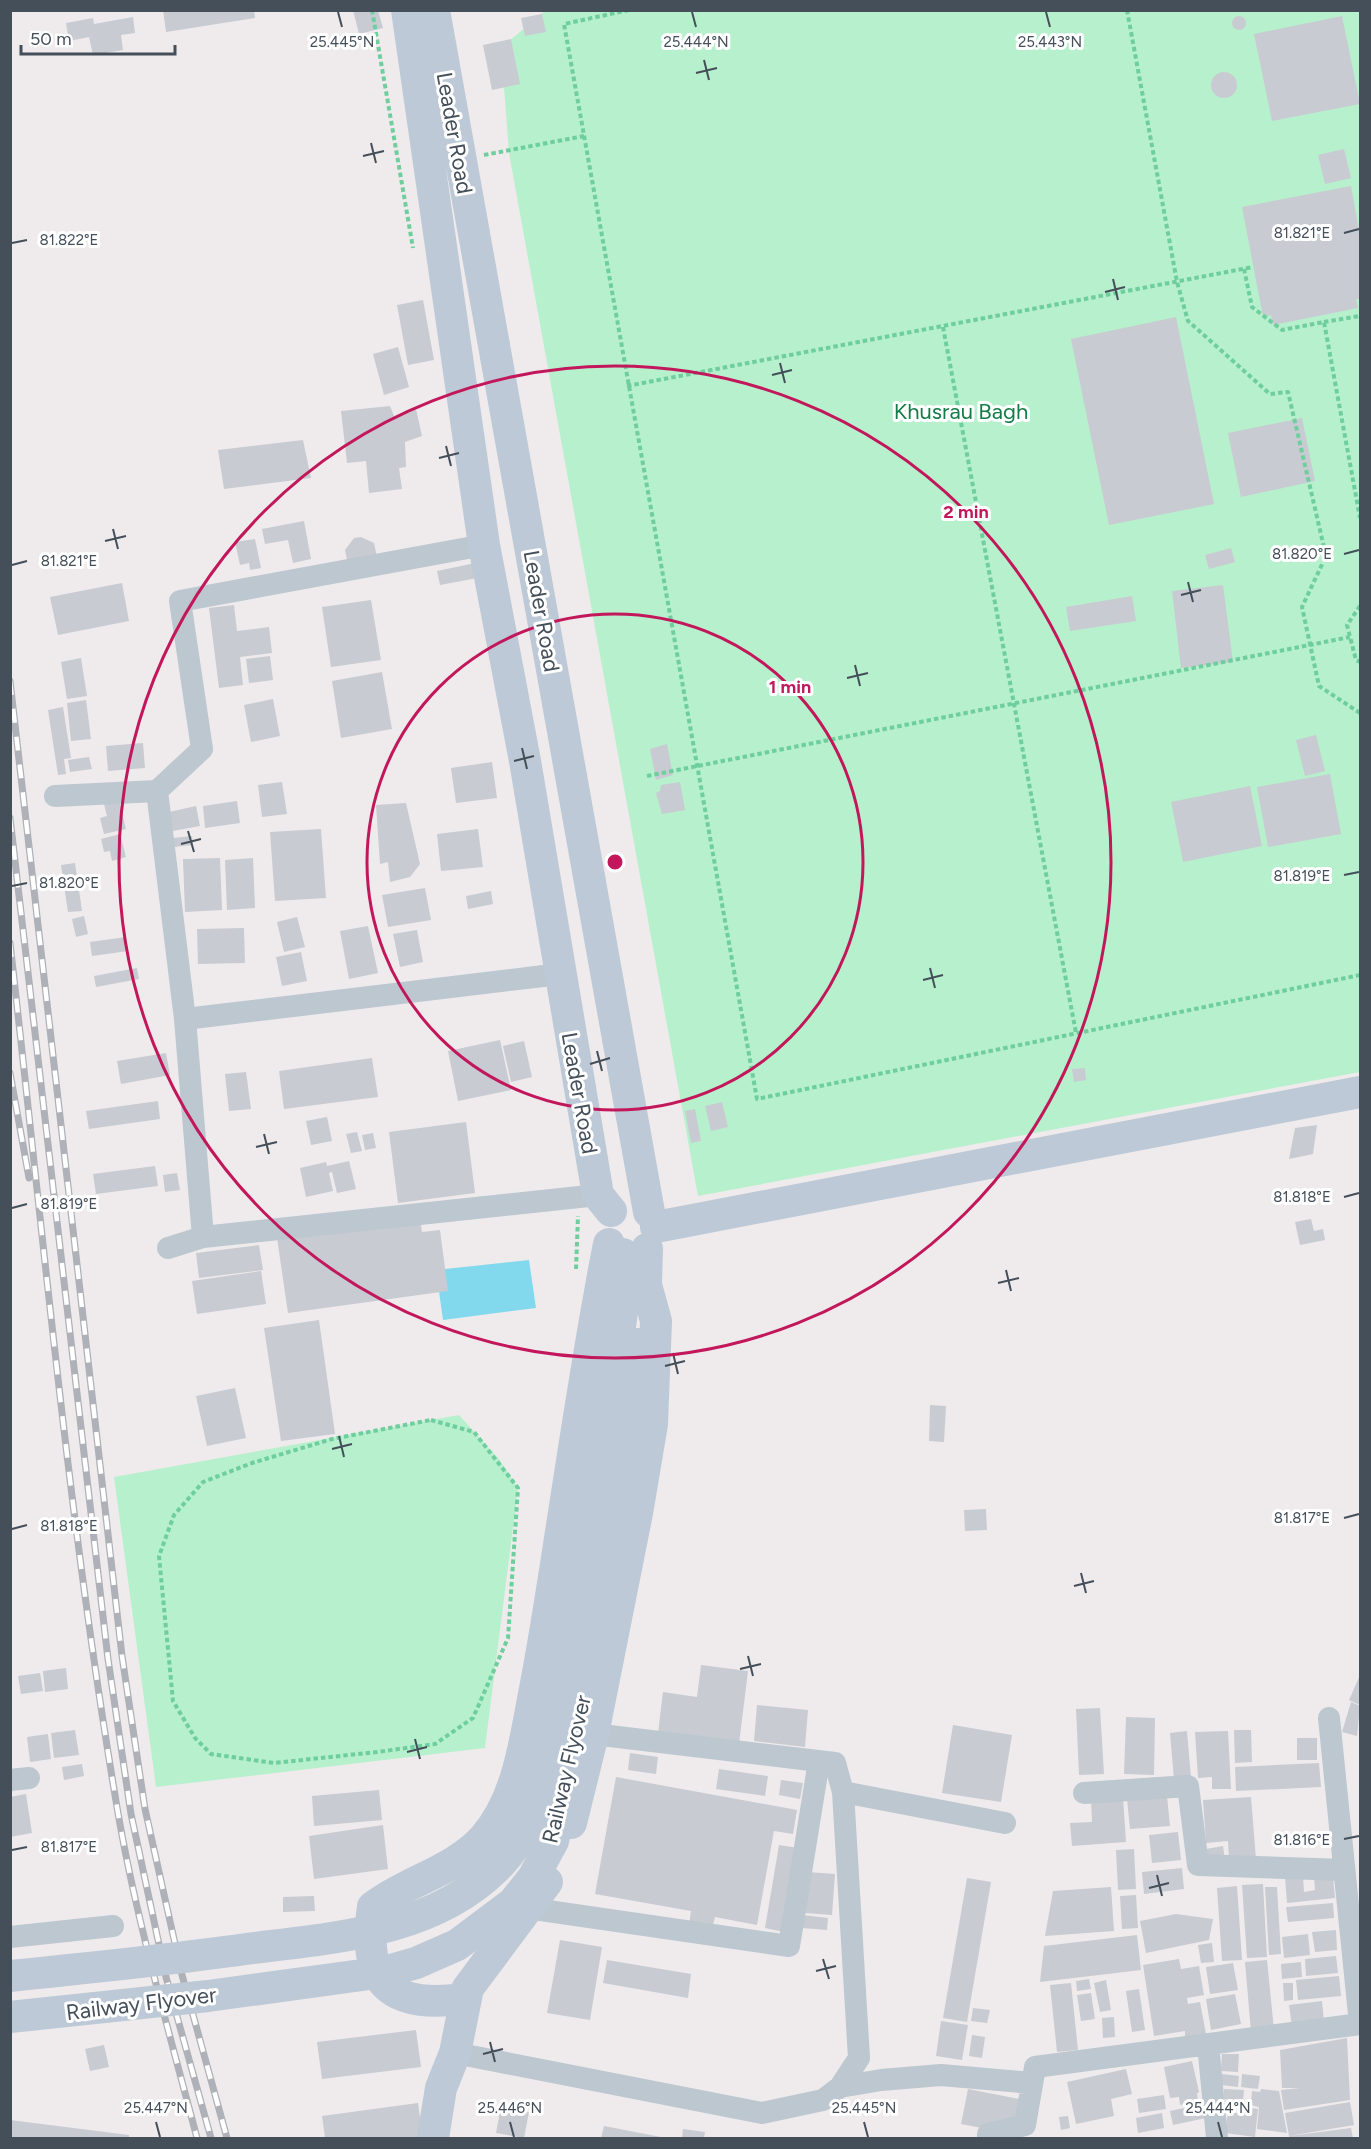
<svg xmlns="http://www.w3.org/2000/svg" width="1371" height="2149" viewBox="0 0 1371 2149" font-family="Figtree,sans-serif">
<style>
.green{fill:#b7f0cc}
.water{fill:#82d9ee}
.building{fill:#c8cbd1}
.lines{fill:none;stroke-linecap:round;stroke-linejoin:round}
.path{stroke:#6ece9e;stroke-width:4;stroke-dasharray:4.5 3;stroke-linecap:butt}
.street{stroke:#bcc7cf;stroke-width:22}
.secondary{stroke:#bdc9d6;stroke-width:32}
.rail-casing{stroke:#aeb1b7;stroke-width:7}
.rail{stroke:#fff;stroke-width:4.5;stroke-dasharray:14;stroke-linecap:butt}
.secondary-bridge{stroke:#bdc9d6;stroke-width:32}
.ticks{fill:none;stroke:#444f5a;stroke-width:2}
.ring{fill:none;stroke:#c2185b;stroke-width:3}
.labels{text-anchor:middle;stroke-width:6;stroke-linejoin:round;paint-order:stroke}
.street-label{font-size:22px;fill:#444f5a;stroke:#fff}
.park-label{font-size:22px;fill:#137c47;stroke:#fff}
.ticks-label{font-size:15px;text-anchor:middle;fill:#444f5a;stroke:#fff;stroke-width:6;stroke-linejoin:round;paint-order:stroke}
.centre{fill:#c2185b;stroke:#fff;stroke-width:3}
.ring-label{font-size:18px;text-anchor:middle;font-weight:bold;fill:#c2185b;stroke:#fff;stroke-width:6;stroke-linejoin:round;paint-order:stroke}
</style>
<rect width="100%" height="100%" fill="#efebec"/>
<path class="green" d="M546,10L1360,11V1072L698,1196L509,153L501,48Z
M459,1415L499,1459L518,1488L485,1748L156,1787L114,1477Z"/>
<path class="water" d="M529,1260L536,1308L443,1320L436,1270Z"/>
<path class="building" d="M163,10H254L255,18L166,32Z
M353,10H378L383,28L359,34Z
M542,14L546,32L525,36L521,18Z
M1232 23a7 7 0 1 1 14 0a7 7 0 1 1-14 0Z
M1342,16L1360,104L1272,121L1254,34Z
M133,17L135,33L121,35L123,50L93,55L89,37L69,41L66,23L93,18L94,24Z
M511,39L520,84L492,90L483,45Z
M1211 85a13 13 0 1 1 26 0a13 13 0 1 1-26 0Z
M1344,149L1351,178L1325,184L1318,155Z
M1351,186L1360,235V299H1356L1358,308L1273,325L1271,315L1263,317L1242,207Z
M423,300L434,360L408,365L397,305Z
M1176,317L1214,504L1109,525L1071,339Z
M398,347L409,387L384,395L373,354Z
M390,406L394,416L416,409L422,436L405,442L406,467L399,468L402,489L369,493L366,461L347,463L341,411Z
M1302,418L1315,481L1241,497L1228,433Z
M303,440L311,478L224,489L218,450Z
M304,521L311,559L293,563L288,540L265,544L262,529Z
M361,537L374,543L377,557L348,564L345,550L354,538Z
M255,539L261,568L250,570L249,563L240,565L235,542Z
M1231,548L1235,562L1209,569L1205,555Z
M480,562L483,577L440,585L437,571Z
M122,583L129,621L58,635L50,597Z
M1223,585L1233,662L1181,668L1172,591Z
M1132,596L1136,621L1070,631L1066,607Z
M371,600L381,660L331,667L322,607Z
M234,605L237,631L269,627L272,653L240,657L243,685L219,688L209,608Z
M270,656L273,680L249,683L246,659Z
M81,658L87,696L67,699L61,662Z
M382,672L392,729L341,738L332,681Z
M273,699L280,736L251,742L244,705Z
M86,700L91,739L71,741L67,703Z
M63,707L71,758L64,759L66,774L58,775L48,710Z
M1316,735L1325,771L1305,776L1296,740Z
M143,743L145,768L108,771L106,746Z
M667,744L673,775L656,780L650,749Z
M89,757L92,769L70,772L68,760Z
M492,762L497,798L456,803L451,768Z
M1330,774L1341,834L1268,847L1257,787Z
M282,782L287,814L262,817L258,785Z
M680,782L685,810L662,814L656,793L660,791L661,785Z
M1250,786L1262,846L1183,862L1171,802Z
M119,800L126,829L104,834L100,818L107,816L104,804Z
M237,801L240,823L205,828L203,806Z
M406,803L420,864L410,877L390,882L388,862L380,864L376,805Z
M196,806L200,826L173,831L169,812Z
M321,829L326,898L275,901L270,832Z
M478,829L483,867L441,871L437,834Z
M120,834L126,857L112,861L110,851L104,852L101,839Z
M192,836L193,845L174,847L173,838Z
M220,858L222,910L185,912L183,859Z
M253,858L255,908L227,910L225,860Z
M75,863L82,911L68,912L61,865Z
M425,888L431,920L388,927L382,895Z
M491,891L493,904L468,909L466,896Z
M84,916L88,934L76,937L72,919Z
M297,917L305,947L284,952L277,922Z
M368,926L378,973L349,979L340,931Z
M244,928L245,963L198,964L197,929Z
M417,930L423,962L400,967L393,934Z
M126,937L128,951L92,956L90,942Z
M301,952L307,981L282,986L276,957Z
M137,968L139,979L96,987L94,976Z
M500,1040L511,1090L458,1101L448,1051Z
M524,1041L532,1077L511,1082L503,1046Z
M166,1053L170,1075L121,1084L117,1061Z
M372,1058L378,1097L284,1109L279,1071Z
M1085,1068L1086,1080L1074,1082L1072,1069Z
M246,1072L251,1109L229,1111L225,1074Z
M158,1101L160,1119L89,1129L86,1111Z
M722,1102L728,1127L711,1131L705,1106Z
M695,1109L701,1141L691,1143L685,1111Z
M327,1117L332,1141L311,1145L306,1121Z
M466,1122L475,1193L398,1203L389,1132Z
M1317,1125L1313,1154L1289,1159L1295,1128Z
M357,1132L362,1151L351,1153L346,1134Z
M373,1133L376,1148L365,1150L362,1135Z
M349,1161L356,1189L337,1193L332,1172L329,1173L333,1191L306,1197L300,1168L326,1162L327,1166Z
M155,1166L158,1186L96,1194L93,1174Z
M177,1173L180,1190L165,1192L163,1175Z
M420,1219L422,1232L440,1230L448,1291L288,1313L277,1238Z
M1311,1219L1314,1231L1323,1229L1325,1240L1300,1245L1295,1222Z
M259,1245L263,1270L199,1278L196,1253Z
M261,1271L266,1304L197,1314L192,1281Z
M319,1320L335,1434L281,1441L264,1328Z
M235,1388L246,1438L207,1446L196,1396Z
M930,1405L946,1406L944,1442L929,1441Z
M986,1509L987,1530L965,1531L964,1510Z
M701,1665L748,1671L739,1744L658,1733L663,1692L697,1697Z
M66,1668L68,1689L45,1692L43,1671Z
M40,1673L43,1691L21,1694L18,1676Z
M1360,1675V1705L1349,1700Z
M1351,1702L1360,1706L1357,1736L1342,1732Z
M757,1705L808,1710L805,1747L754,1741Z
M1100,1708L1104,1774L1079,1775L1076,1709Z
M1126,1717L1155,1718L1154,1775L1124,1774Z
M953,1725L1012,1735L1001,1802L942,1793Z
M75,1730L79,1755L54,1758L51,1733Z
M1234,1730H1251L1252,1762L1235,1763Z
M1187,1731L1191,1778L1174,1780L1170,1733Z
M1228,1731L1231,1789H1212V1777L1198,1778L1195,1732Z
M48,1734L51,1759L30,1762L27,1737Z
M1297,1738H1317V1760H1297Z
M630,1753L658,1757L656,1774L628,1770Z
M1319,1763L1321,1787L1236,1791L1235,1767Z
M82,1764L84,1776L64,1780L62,1767Z
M719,1769L768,1776L765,1796L716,1789Z
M616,1777L797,1810L793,1834L774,1831L757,1925L715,1917L712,1929L689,1925L691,1911L595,1894Z
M781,1780L803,1783L800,1799L779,1795Z
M379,1790L382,1820L314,1826L312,1796Z
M26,1794L32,1833L10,1837V1797Z
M1167,1796L1170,1826L1130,1829L1127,1799Z
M1123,1797L1126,1842L1072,1846L1070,1823L1092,1822L1091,1799Z
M1251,1797L1256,1859L1229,1861L1228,1841L1206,1843L1203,1800Z
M383,1825L388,1869L314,1879L309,1836Z
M1178,1832L1181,1860L1152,1863L1149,1835Z
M779,1845L798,1848L784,1932L765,1928Z
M1223,1846L1225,1860L1208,1862L1206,1849Z
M1134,1849L1136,1889L1118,1890L1116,1850Z
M1182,1868L1184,1889L1144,1894L1142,1872Z
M808,1872L835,1874L832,1915L805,1913Z
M1303,1876L1304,1892L1315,1890L1314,1878L1333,1876L1335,1898L1287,1903L1285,1877Z
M967,1878L991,1882L967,2022L943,2018Z
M1263,1884L1267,1957L1247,1958L1242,1885Z
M1237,1886L1242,1960L1222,1961L1217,1888Z
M1111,1887L1114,1931L1045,1936L1053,1891Z
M1265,1887H1277L1281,1954L1269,1955Z
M1136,1895L1138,1928L1122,1929L1120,1896Z
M314,1896L315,1911L283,1912V1897Z
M1333,1903L1334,1918L1288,1922L1286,1907Z
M1176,1914L1213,1919L1209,1940L1146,1953L1140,1921Z
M803,1915L828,1918L827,1930L802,1928Z
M1336,1930L1337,1950L1315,1952L1312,1932Z
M1308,1934L1310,1955L1284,1958L1282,1937Z
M1137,1935L1141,1970L1040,1982L1044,1946Z
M560,1940L602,1947L590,2020L547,2013Z
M1212,1943L1214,1962L1201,1963L1198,1945Z
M1336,1956L1338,1973L1306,1976L1305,1959Z
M1179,1959L1181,1969L1199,1966L1204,1995L1187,1998L1188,2004L1200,2002L1206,2034L1185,2038V2031L1154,2036L1143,1965Z
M607,1960L691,1974L688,1998L603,1983Z
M1267,1960L1274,2030L1251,2032L1245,1962Z
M1301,1962L1302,1977L1282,1979L1281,1964Z
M1233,1963L1238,1990L1210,1994L1206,1967Z
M1339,1976L1341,1996L1298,2000L1296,1980Z
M1089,1979L1091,1989L1077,1991L1076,1981Z
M1106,1980L1111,2010L1100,2012L1094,1983Z
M1071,1983L1078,2050L1057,2052L1050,1985Z
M1283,1983H1293V2000L1284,2001Z
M1139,1989L1145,2030L1132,2032L1126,1991Z
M1091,1993L1095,2019L1081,2021L1077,1995Z
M1235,1994L1241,2024L1211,2030L1206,1999Z
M1322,2001L1324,2022L1292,2026L1289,2005Z
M973,2008L990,2010L987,2023L971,2021Z
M1114,2017L1115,2037L1103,2038L1102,2018Z
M941,2021L968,2025L962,2060L936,2056Z
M416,2030L421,2067L322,2079L317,2042Z
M972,2035L985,2037L982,2058L969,2056Z
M1347,2038L1350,2100L1284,2110L1281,2090L1300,2088H1282L1280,2050Z
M104,2045L109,2067L90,2071L85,2049Z
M1222,2054H1239L1238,2072L1221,2071Z
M1192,2061L1199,2092L1197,2093L1198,2101L1180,2105L1179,2097L1170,2098L1164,2067Z
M1126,2069L1132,2094L1111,2099L1114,2116L1076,2124L1067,2082Z
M1222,2074L1239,2076L1238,2087L1221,2085Z
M1242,2074L1260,2076L1258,2089L1241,2087Z
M968,2089L1025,2100L1021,2119L987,2129L961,2124Z
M1224,2089L1244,2090L1243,2101L1224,2099Z
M1261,2089L1279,2091L1287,2133L1257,2129L1259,2107L1251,2105L1252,2091L1260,2092Z
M1164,2095L1166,2109L1139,2113L1137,2099Z
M1350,2102L1354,2125L1289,2136L1285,2113Z
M418,2103L423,2138H325L322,2116Z
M1203,2104L1206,2118L1173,2125L1170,2111Z
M501,2106L529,2112L524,2138L496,2133Z
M1251,2108L1258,2109L1255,2137L1225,2133L1228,2112L1250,2115Z
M1162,2113L1164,2128L1138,2133L1136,2118Z
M1068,2116L1070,2128L1061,2130L1059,2117Z
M10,2120L129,2135V2138H10Z
M604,2126L661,2137V2138H601Z
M1351,2128L1353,2138H1289V2136Z
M683,2129L705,2132L704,2138H682Z"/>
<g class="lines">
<path class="path" d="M372,10L413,248
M629,10L564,24L757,1099L1360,975
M1127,10L1177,282L1188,321L1270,394L1288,392L1326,556L1302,607L1319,686L1360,713
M484,155L584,136
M1244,269L1252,307L1282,330L1324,322L1360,518
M1324,322L1360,316
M943,327L1076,1033
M627,386L1253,267
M1360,606L1347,625L1356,660L1360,662
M647,776L1350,637
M576,1269L578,1216
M431,1420L474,1432L518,1488L508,1638L473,1718L435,1744L377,1752L274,1763L211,1754L195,1738L173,1701L159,1556L174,1515L203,1482L252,1463L332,1439Z"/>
<path class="street" d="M157,791L185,1019L203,1237
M55,796L157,791L202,749L180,601L484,545
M185,1019L560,974
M168,1248L203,1237L598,1195
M1329,1718L1360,2024
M593,1734L835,1763L843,1792L1005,1823
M10,1780L29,1778
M1084,1793L1188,1786L1198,1865L1344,1870
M527,1908L789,1946L819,1761
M10,1937L113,1926
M1208,2044L1217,2138
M455,2053L762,2113L823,2100L840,2087L859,2058L843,1792
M840,2087L881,2080L941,2075L1032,2083
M988,2138V2134L1025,2125L1035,2067L1360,2024"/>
<path class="secondary" d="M407,10L484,545L525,761L598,1195L611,1211
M434,10L649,1212
M656,1227L1360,1092
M618,1342L626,1281L623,1254
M571,1823L593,1734L637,1513L652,1424L656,1321L646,1285L647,1249
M468,1988L462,1999C387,2009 362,1980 373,1907C408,1880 453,1872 484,1838C519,1798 525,1739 535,1689C545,1637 553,1584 561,1532C576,1436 590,1340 609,1244
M433,2138L441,2088L455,2053L468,1988L547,1882"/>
<g class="rail-casing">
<path id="rail" d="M10,681L122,1656L145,1809L182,1975L227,2138
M10,818L108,1659L131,1814L166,1977L211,2138
M10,943C43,1233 69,1525 118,1813C137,1923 169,2031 197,2138
M10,1073L29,1178"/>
</g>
<use href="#rail" class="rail"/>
<path class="secondary-bridge" d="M10,1976C89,1968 168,1960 246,1949C332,1938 430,1933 496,1868C528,1838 539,1791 551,1750L614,1364
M10,2017L208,1996L384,1972L416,1963L457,1945L513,1903L533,1878L553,1841L600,1610L622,1477L637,1344"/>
</g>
<path class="ticks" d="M338,12L342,27M692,12L696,27M1046,12L1050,27M704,60L709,80M696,73L717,68M371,143L376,163M363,156L384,151M1344,233L1359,229M12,243L27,240M1113,279L1118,300M1105,292L1125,287M780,363L785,383M772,375L792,370M446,446L451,466M439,458L459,453M113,529L118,549M105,541L126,536M1344,554L1359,550M12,565L27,561M1188,582L1193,602M1181,595L1201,590M855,665L860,686M847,678L868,673M522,748L527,769M514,761L534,756M188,831L194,852M181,844L201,839M1344,875L1359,872M12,886L27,883M930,968L935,988M923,980L943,975M597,1051L602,1071M590,1064L610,1058M264,1134L269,1154M256,1147L277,1142M1344,1197L1359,1193M12,1208L27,1204M1006,1270L1011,1291M998,1283L1019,1278M673,1353L678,1374M665,1366L685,1361M339,1436L344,1457M332,1449L352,1444M1344,1518L1359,1514M12,1529L27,1525M1081,1573L1086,1593M1074,1586L1094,1581M748,1656L753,1676M740,1669L761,1664M415,1739L420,1759M407,1752L427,1747M1344,1839L1359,1836M12,1850L27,1847M1157,1875L1162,1896M1149,1888L1169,1883M823,1959L829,1979M816,1971L836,1966M490,2042L495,2062M483,2054L503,2049M156,2122L160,2137M510,2122L514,2137M864,2122L868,2137M1218,2122L1222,2137"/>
<g class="ring">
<circle cx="615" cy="862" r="248"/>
<circle cx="615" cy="862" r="496"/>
</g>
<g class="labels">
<g class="street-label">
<text transform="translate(455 133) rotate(80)" y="8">Leader Road</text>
<text transform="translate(542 611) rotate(80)" y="8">Leader Road</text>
<text transform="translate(580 1093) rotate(80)" y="8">Leader Road</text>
<text transform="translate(566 1769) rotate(-77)" y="8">Railway Flyover</text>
<text transform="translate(141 2003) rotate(-7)" y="8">Railway Flyover</text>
</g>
<g class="park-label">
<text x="961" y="419">Khusrau Bagh</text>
</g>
</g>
<g class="ticks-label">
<text x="342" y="47">25.445°N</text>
<text x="696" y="47">25.444°N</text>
<text x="1050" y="47">25.443°N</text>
<text x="1302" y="238">81.821°E</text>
<text x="69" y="245">81.822°E</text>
<text x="1302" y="559">81.820°E</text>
<text x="69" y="566">81.821°E</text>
<text x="1302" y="881">81.819°E</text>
<text x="69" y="888">81.820°E</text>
<text x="1302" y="1202">81.818°E</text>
<text x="69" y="1209">81.819°E</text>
<text x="1302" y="1523">81.817°E</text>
<text x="69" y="1531">81.818°E</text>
<text x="1302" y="1845">81.816°E</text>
<text x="69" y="1852">81.817°E</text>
<text x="156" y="2113">25.447°N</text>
<text x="510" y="2113">25.446°N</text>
<text x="864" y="2113">25.445°N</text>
<text x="1218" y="2113">25.444°N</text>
</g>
<circle cx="615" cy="862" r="9" class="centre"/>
<g class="ring-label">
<text x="966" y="518">2 min</text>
<text x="790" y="693">1 min</text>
</g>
<rect width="1371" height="2149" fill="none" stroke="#444f5a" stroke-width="24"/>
<path d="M21 45v9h154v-9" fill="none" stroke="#444f5a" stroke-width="3"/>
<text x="30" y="45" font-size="18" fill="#444f5a" stroke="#ffffff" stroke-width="4.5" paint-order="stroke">50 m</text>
</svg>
